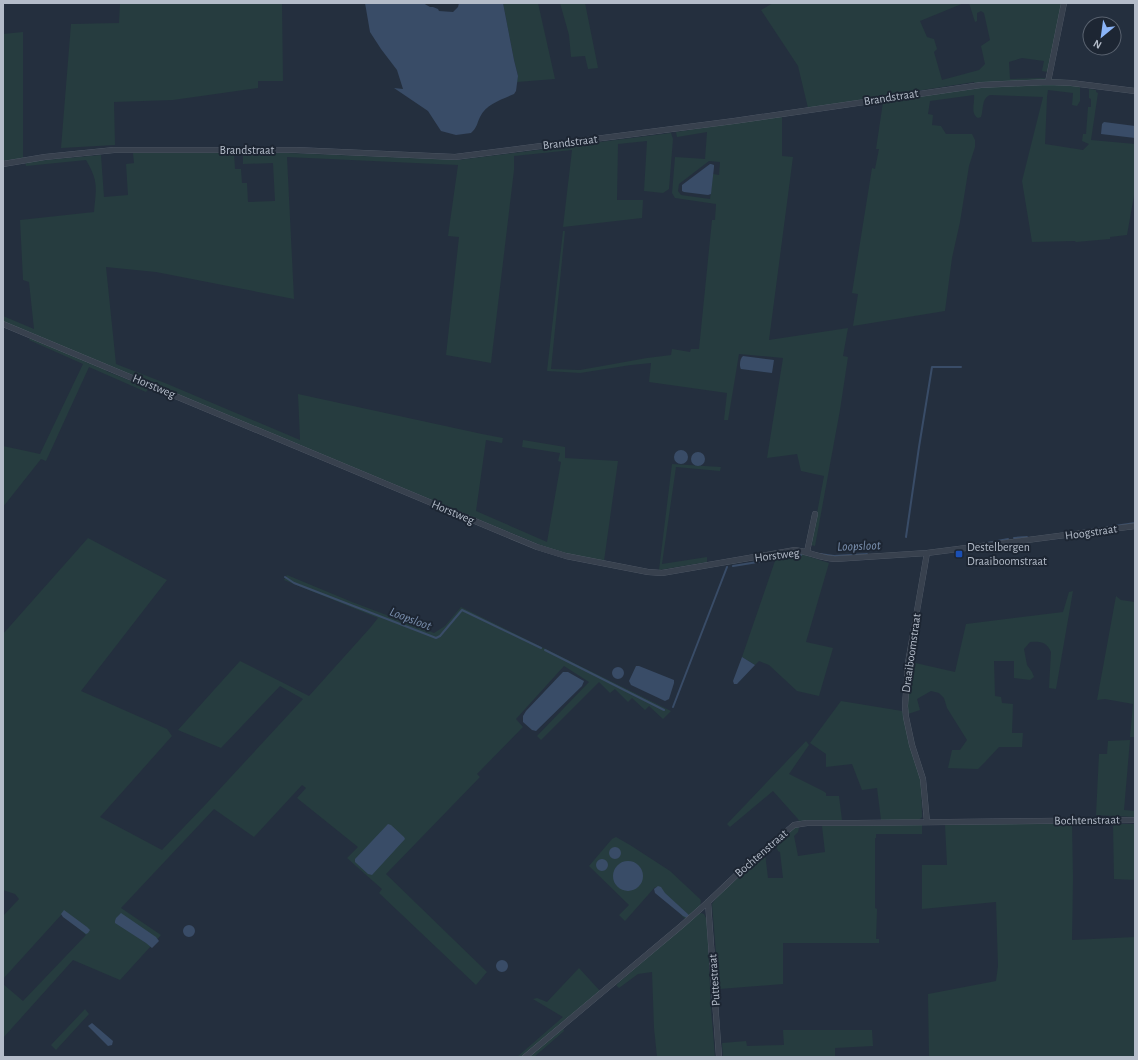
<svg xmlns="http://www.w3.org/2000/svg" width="1138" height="1060" viewBox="0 0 1138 1060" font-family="'Alegreya Sans',sans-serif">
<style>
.green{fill:#263c3f;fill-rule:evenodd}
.water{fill:#394c67}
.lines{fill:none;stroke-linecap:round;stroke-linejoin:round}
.stream{stroke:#394c67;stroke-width:2}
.street-casing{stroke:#565f6c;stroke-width:6}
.street{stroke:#38414e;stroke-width:5.5}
.transit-dot{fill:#1a4fb4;stroke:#1d2633;stroke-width:1.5}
.labels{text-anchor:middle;stroke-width:4;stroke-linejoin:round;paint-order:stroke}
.street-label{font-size:12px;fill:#b4bcc9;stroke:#1d2633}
.poi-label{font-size:12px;fill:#b4bcc9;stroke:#1d2633;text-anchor:start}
.water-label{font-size:13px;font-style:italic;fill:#7c92b1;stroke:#1d2633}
</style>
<rect width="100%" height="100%" fill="#242f3e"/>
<path class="green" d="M120,3H282L283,81H258V88L173,100L114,102L115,145L61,148L71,24L119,23Z
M503,3H538L555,79L517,82L518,75L514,60Z
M560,3H585L598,68L588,69L585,56L571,57L569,35Z
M773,3H964L920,21L927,37L934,39L937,49L934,52L942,80L979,70L985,64L981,46L990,40L984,13L981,11L977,13V21L975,22L969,3H1062L1048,72L1042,71L1044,61L1022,58L1009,62L1010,79L1041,78L1080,81V101L1077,106L1072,105L1073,93L1048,90L1047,97L1045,144L1083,150L1089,144L1082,141L1083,134H1086L1088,107H1091V99L1089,98V89L1096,90V92L1098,93L1091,140L1135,144V190L1127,235L1110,237V239L1076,242L1075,241L1032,242L1022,181L1043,97L990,95C981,99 984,109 981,117L978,118C970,114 975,103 974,95L930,101L928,114L933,115L932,125L941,126L946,134H972L975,140V147L969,166L960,222L952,258L945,311L853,326L858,294L852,293L872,168L875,169L879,149H876L883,102L974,88V82L808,108L798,66L761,10Z
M23,32V158L3,161V34Z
M782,116V156L793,157L769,340L848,328L843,356L848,357L840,410L815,546L811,545L824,476L801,471L797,454L767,458L783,358L739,354L728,420H724L727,393L649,382L651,363L631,365L580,373L547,371L563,231H565L551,369L580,370L647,358L671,355L672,349L690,352L691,349H699L712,220H715L716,204L675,198L672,193L675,157L705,159L707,132L677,137L676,132ZM709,161L720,162L719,175L713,174L710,199L681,195L678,191L679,184Z
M671,133L673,139L669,189L663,193L644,191L647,141L618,144L617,200H643L642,218L563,227L572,150L514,156V170L491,363L446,355L459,237L448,236L458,165L287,157L294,299L156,272L106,267L116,364L165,383L300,440L298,394L482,434L503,438L502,443L486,440L476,511L547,542L561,462L558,461L560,453L522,447L523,440L565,447V458L618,461L604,561L559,552L545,547L108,365L106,371L149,388L146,392L89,367L46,461L41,459L3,507V446L40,454L83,364L29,340L32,334L3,321V316L34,329L29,282L23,280L20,220L94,212C96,188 99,182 86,160L26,166L25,162L101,155L104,197L128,195L126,164L134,163L133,153H234L235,169H241L242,183H247L248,202L275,201L273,163L243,164V153H288L458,160Z
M672,464L721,467L720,471L676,467L662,564L707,557V562L659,570Z
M88,538L167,580L81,691L167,729L172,736L100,817L162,850L206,804L303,699L280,686L221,748L178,730L240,661L309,696L370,628L378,618L284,580L287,575L352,602L434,633L445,626L461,607L671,711L663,719L649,706L645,710L632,698L628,702L615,689L610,693L599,682L541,740L537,736L589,682L564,666L516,719L523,727L477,774L480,777L386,874L487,972L476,985L379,893L382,889L347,858L358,847L297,798L306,788L302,785L254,837L214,809L121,908L161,935L120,980L73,960L3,1038V984L23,1001L86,935L62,914L3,979V916L19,899L15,894L3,890V634Z
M795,554H801L829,563L806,642L833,648L819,696L797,691L769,665L759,661L755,665L742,657L776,558Z
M1073,591L1056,689L1049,688L1051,652C1047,642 1040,641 1030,642L1024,649L1027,665L1032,672L1034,677L1030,680L1014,678V661H994L995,696L1001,697L1002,703L1013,704L1012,733H1023L1022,747H999L985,762L978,769L948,768L952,750H960L967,740L947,708L944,698L939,693L931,691L917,699L920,710L908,714V696L911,662L955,672L966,624L1063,612L1069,592Z
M1116,596L1121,600L1135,602V737H1130L1133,704L1105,699L1097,700Z
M841,701L902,711L921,780L922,814V817L919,820H881L877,788L862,790L852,764L826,767V754L810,743Z
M1130,740L1124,810L1135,811V817L1096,815L1099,754H1107L1108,741Z
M806,741L809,745L789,774L823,791L826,793V796H839L842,820L799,821L798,819L773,791L730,827L727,824Z
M1072,823L1073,879L1072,940L1135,937V1057H929L928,994L996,981L998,966L996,902L922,909V865H947L945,825Z
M1113,824H1135V880L1114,879Z
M922,825V834H876V838H875V908L877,909L876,939H879V943H783V984L719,989L712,904L718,896L765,853L768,878H783L780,852L778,851L775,844L793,828L799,827L798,832L794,836L798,856L825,852L822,826Z
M616,837L630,845L670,871L700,899L701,901L700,906L686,920L655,887L625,921L619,915L629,905L589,866L612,839Z
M701,913L704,914L707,920L711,1009L715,1057H657L654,1028L652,972L638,974L619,988L616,985L698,914Z
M579,968L600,991L522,1057H517L563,1017L533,999L537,998L547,1002Z
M85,1009L89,1014L56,1050L51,1045Z
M563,1027L564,1031L534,1057H532L531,1055Z
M783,1030H872L873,1046L835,1048V1057H723L722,1043L746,1041L747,1046L784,1045Z"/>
<path class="water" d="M365,3H423L430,7H433L438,9L439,11L453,12L458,7L459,3H503L514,60L518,76L516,91L514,94C501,100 486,104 480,117C477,123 477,128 471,133L456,135L441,131L428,111L394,88L403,89L397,70L381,49L370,32Z
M1104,122L1135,126V138L1101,134L1102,124Z
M710,164H711L714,165V167L711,194L708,195L684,192L682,191V185Z
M743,356L774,360L772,373L741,369C739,366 740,358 743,356Z
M674 457a7 7 0 1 1 14 0a7 7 0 1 1-14 0Z
M691 459a7 7 0 1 1 14 0a7 7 0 1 1-14 0Z
M742,657L755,665L737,684H734L733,681Z
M636,666H639L674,680V683L669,699L665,701L631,685L629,681Z
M612 673a6 6 0 1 1 12 0a6 6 0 1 1-12 0Z
M563,672H568L582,680L584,681L582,686L536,731L532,730L523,722V716L526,711Z
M388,824L391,825L404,837L405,839L372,875L368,874L355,862V859Z
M609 853a6 6 0 1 1 12 0a6 6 0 1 1-12 0Z
M596 865a6 6 0 1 1 12 0a6 6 0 1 1-12 0Z
M613 876a15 15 0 1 1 30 0a15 15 0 1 1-30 0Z
M658,886L661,887L665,893L690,916L687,918L683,916L655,893L654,889Z
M64,910L87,927L90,930L88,933L86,934L63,917L61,914Z
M121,913L156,937L159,941L152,948L146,943L115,923V921L116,918Z
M183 931a6 6 0 1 1 12 0a6 6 0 1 1-12 0Z
M496 966a6 6 0 1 1 12 0a6 6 0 1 1-12 0Z
M92,1023L113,1041L112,1045L108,1046L88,1026Z"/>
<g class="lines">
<path class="stream" d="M1108,527L1135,523
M1092,529L1101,528
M906,537L919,447L932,367H961
M1014,538L1027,537
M987,543L1008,539
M820,554L834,556L867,554
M733,566L801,555
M285,577L294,583L431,636L436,638L440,636L462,610L541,648
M545,650L664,710
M673,707L727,567"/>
<g class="street-casing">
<path id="street" d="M1048,82L1064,3
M3,164L45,157L114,150H296L455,157L734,121L981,85L1048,82L1071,83L1135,91
M3,324L537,547L566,556L648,572L662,573L795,550C809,552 821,558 835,559L927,553L1135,526
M807,552L815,514
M927,822L923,779L912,745L906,717L905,706L908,663L927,553
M708,902L719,1057
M525,1057L681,926L708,902L746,866L794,825L807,823H856L1135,820"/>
</g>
<use href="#street" class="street"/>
</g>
<rect class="transit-dot" x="955" y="550" width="8" height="8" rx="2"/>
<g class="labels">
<g class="street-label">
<text transform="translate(891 97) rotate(-9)" y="4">Brandstraat</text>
<text transform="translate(570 142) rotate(-7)" y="4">Brandstraat</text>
<text x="247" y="154">Brandstraat</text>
<text transform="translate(154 386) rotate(23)" y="4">Horstweg</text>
<text transform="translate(453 512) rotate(23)" y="4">Horstweg</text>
<text transform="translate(1091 532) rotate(-8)" y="4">Hoogstraat</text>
<text transform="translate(777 555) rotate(-7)" y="4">Horstweg</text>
<text transform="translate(911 653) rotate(-82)" y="4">Draaiboomstraat</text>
<text transform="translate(1087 820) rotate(-1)" y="4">Bochtenstraat</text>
<text transform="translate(761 853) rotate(-41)" y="4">Bochtenstraat</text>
<text transform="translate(714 980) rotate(-94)" y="4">Puttestraat</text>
</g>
<g class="poi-label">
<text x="967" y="551">Destelbergen<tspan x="967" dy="14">Draaiboomstraat</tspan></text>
</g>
<g class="water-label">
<text transform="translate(859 545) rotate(-2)" y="5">Loopsloot</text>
<text transform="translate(411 618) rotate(21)" y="5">Loopsloot</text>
</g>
</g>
<rect width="1138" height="1060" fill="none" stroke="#b4bcc9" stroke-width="8"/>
<g transform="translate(1102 36) rotate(209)"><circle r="19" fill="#1d2633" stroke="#59626f"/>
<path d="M0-3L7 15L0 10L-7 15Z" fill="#8ab4f8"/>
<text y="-6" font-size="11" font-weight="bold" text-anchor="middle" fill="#b4bcc9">N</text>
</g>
</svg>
